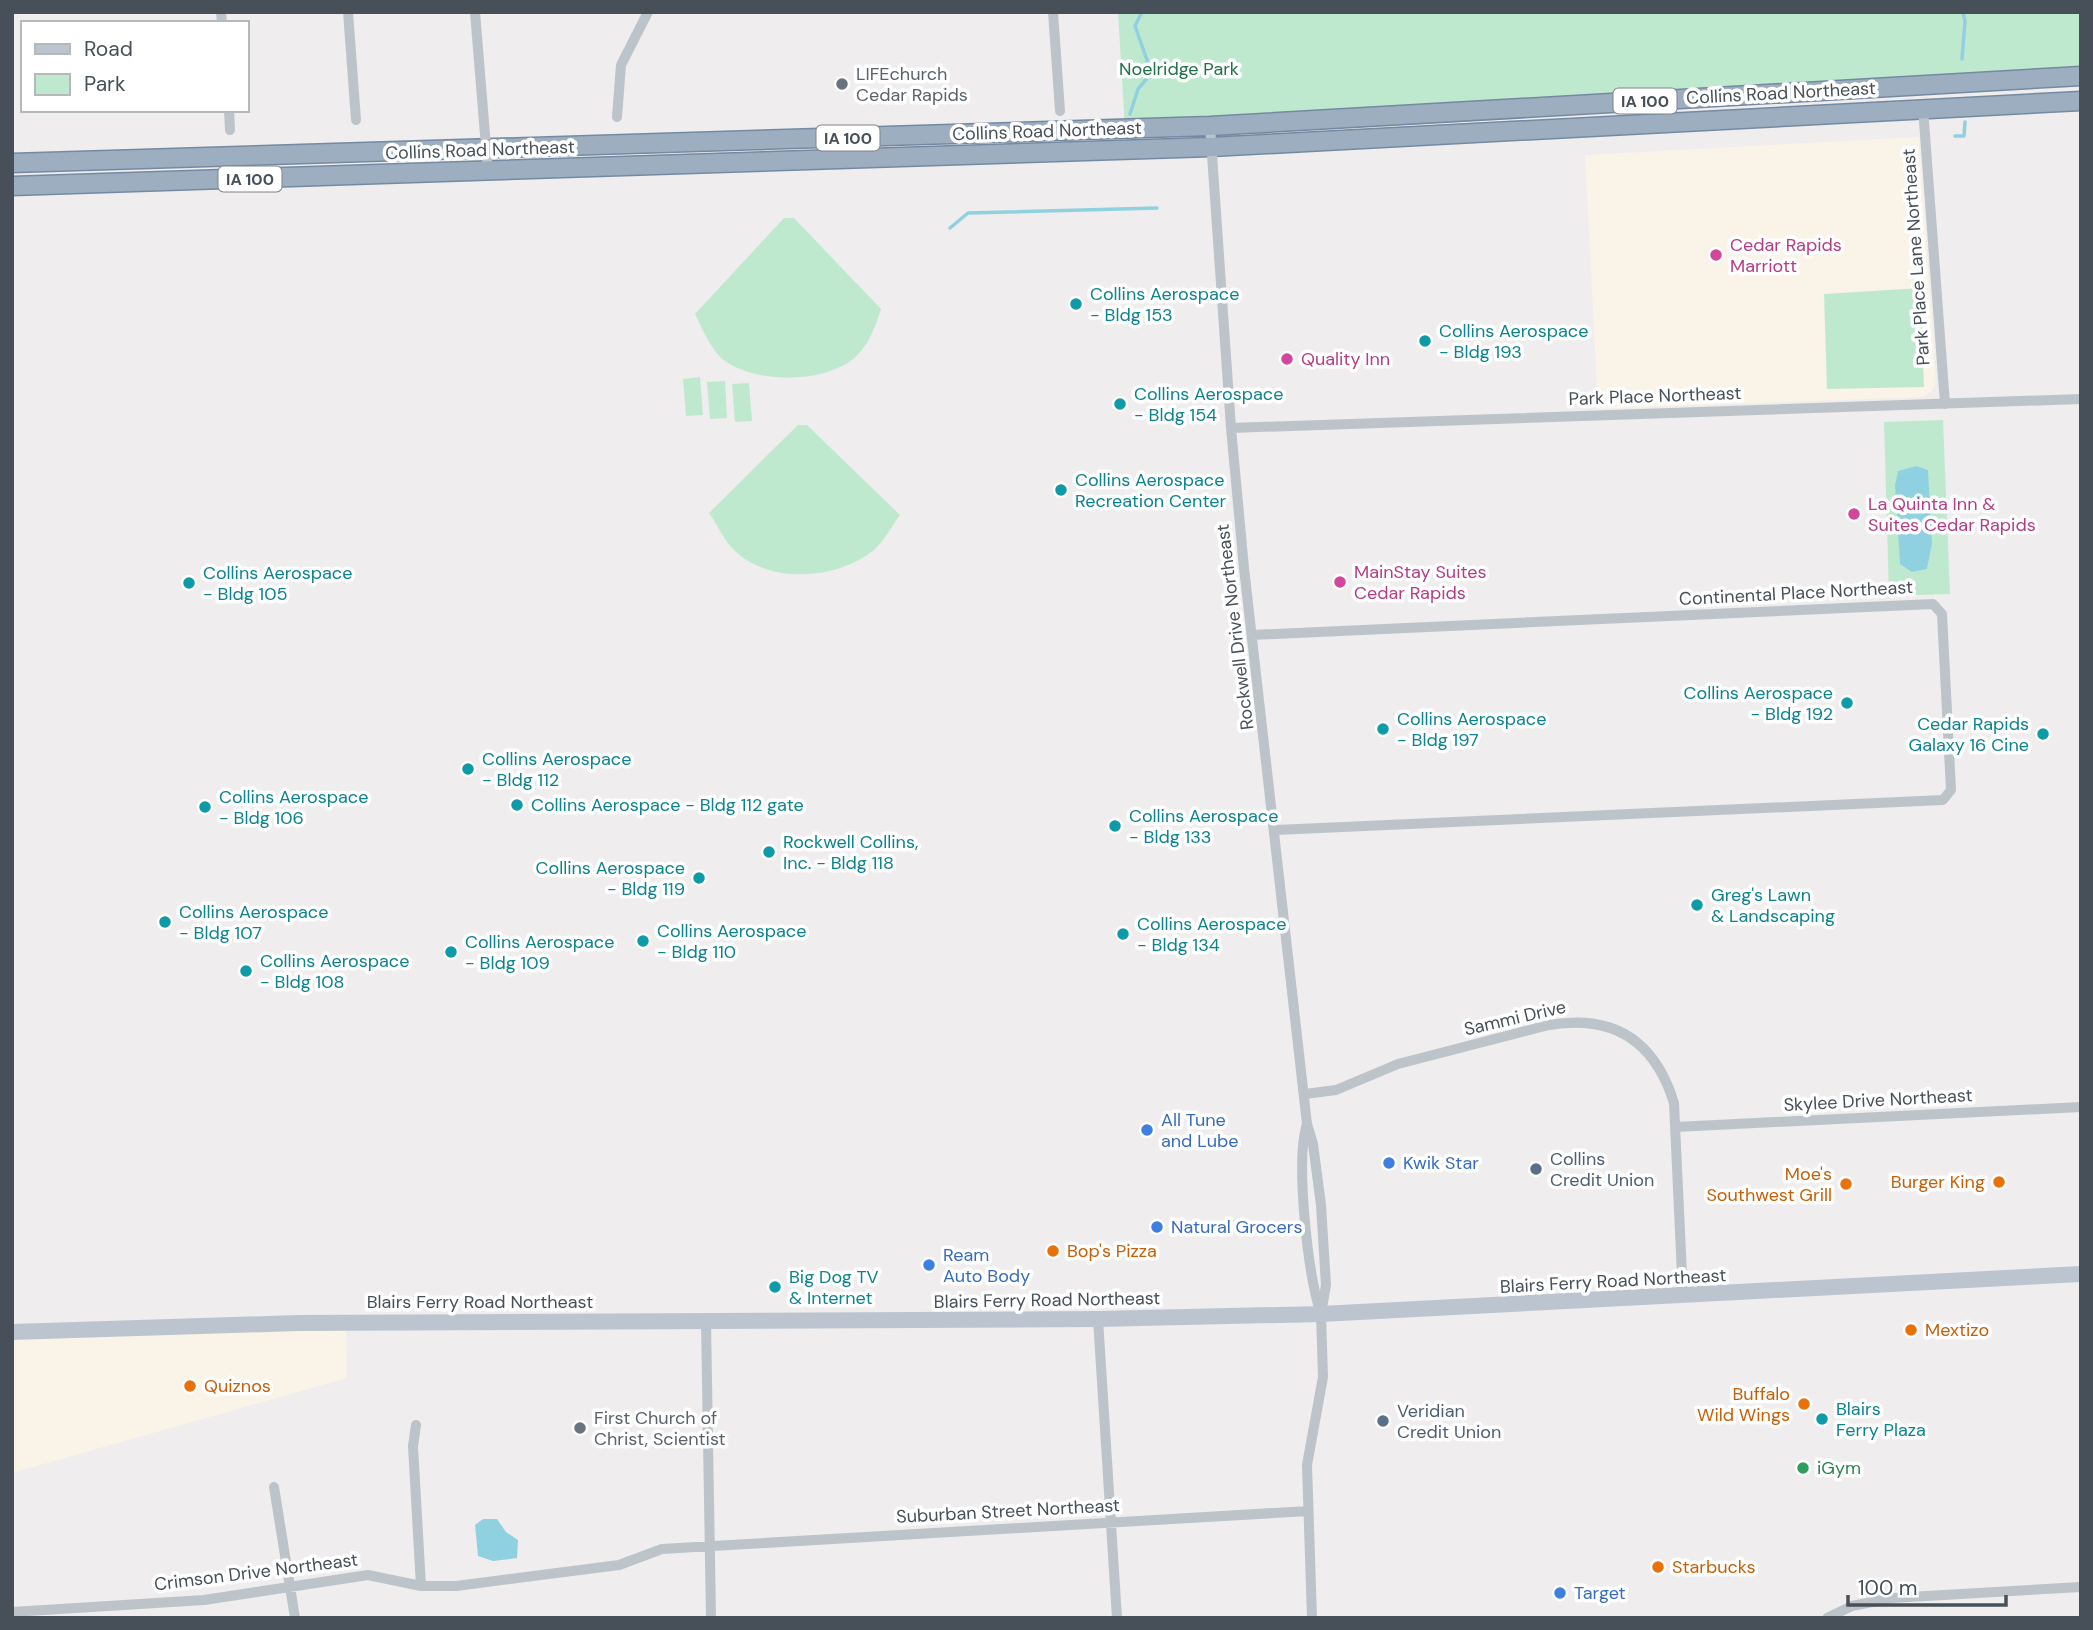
<svg xmlns="http://www.w3.org/2000/svg" width="2093" height="1630" viewBox="0 0 2093 1630" font-family="'DM Sans',sans-serif">
<style>
.commercial{fill:#f9f4e7}
.green{fill:#bfe9cf}
.water{fill:#90d1e1}
.lines{fill:none;stroke-linecap:round;stroke-linejoin:round}
.stream{stroke:#90d1e1;stroke-width:3.5}
.trunk-casing{stroke:#758aa2;stroke-width:21}
.minor{stroke:#bcc4ca;stroke-width:10}
.secondary{stroke:#bcc5cf;stroke-width:16}
.trunk{stroke:#9caec0;stroke-width:18}
.worship-dot{fill:#6b7280;stroke:#fff;stroke-width:2.5}
.hotel-dot{fill:#d1479c;stroke:#fff;stroke-width:2.5}
.culture-dot{fill:#0f9aa8;stroke:#fff;stroke-width:2.5}
.shop-dot{fill:#3f7fe0;stroke:#fff;stroke-width:2.5}
.service-dot{fill:#5c6f8a;stroke:#fff;stroke-width:2.5}
.food-dot{fill:#e8710a;stroke:#fff;stroke-width:2.5}
.leisure-dot{fill:#2e9e5b;stroke:#fff;stroke-width:2.5}
.labels{text-anchor:middle;stroke-width:7;stroke-linejoin:round;paint-order:stroke}
.shield{fill:#fff;stroke:#7e848a;stroke-width:2}
.shield-label{font-size:16px;font-weight:bold;fill:#475058}
.park-label{font-size:18px;fill:#207148;stroke:#fff}
.worship-label{font-size:18px;fill:#5b616d;stroke:#fff;text-anchor:start}
.street-label{font-size:18px;fill:#475058;stroke:#fff}
.hotel-label{font-size:18px;fill:#b23c85;stroke:#fff;text-anchor:start}
.culture-label{font-size:18px;fill:#0d838f;stroke:#fff;text-anchor:start}
.shop-label{font-size:18px;fill:#366cbe;stroke:#fff;text-anchor:start}
.service-label{font-size:18px;fill:#4e5e75;stroke:#fff;text-anchor:start}
.food-label{font-size:18px;fill:#c56008;stroke:#fff;text-anchor:start}
.leisure-label{font-size:18px;fill:#27864d;stroke:#fff;text-anchor:start}
</style>
<rect width="100%" height="100%" fill="#efeded"/>
<path class="commercial" d="M1919,137L1936,382L1932,391L1923,397L1598,409L1585,155Z
M346,1322L347,1378L12,1473V1332Z"/>
<path class="green" d="M1118,12H2081V76L1125,129Z
M784,218H794L881,309C875,328 868,347 852,360C821,383 760,383 728,363C712,353 703,330 695,314Z
M1920,288L1924,387L1827,389L1824,294Z
M700,377L703,415L686,416L683,379Z
M725,381L727,418L710,419L707,382Z
M749,383L752,421L735,422L732,384Z
M1943,420L1950,594L1889,596L1884,422Z
M798,425H807L900,515C892,526 884,541 874,550C837,580 768,585 733,549C724,540 717,524 709,513Z"/>
<path class="water" d="M1916,466L1928,470L1932,543L1927,569L1912,572L1900,564L1895,485L1898,471Z
M483,1519H497L506,1532L518,1540L517,1558L493,1561L478,1556L475,1525Z"/>
<g class="lines">
<path class="stream" d="M1962,59L1965,21L1963,12
M1130,114L1138,89L1149,76L1147,60L1135,26L1142,12
M1955,136H1964L1965,122
M950,228L968,213L1157,208"/>
<g class="trunk-casing">
<path id="trunk" d="M12,163L1210,126L2081,76
M12,186L1211,147L2081,101"/>
</g>
<path class="minor" d="M221,12L222,23
M348,12L356,120
M475,12L488,171
M1053,12L1060,111
M1923,108L1945,404
M229,110L230,130
M617,117L621,65L648,12
M1210,126L1231,428L1244,568L1307,1124L1313,1144L1321,1205L1326,1285L1321,1314L1323,1377L1307,1465L1312,1618
M1231,428L2081,399
M1252,635L1933,604L1942,614L1951,790L1943,800L1276,830
M1305,1094L1336,1090L1398,1064L1549,1025C1614,1014 1655,1041 1674,1103L1683,1296
M1307,1124C1295,1161 1308,1273 1320,1311
M1676,1127L2081,1107
M1098,1319L1117,1618
M706,1322L711,1618
M416,1425L413,1446L421,1586
M274,1487L295,1618
M12,1612L204,1600L368,1575L421,1586H456L619,1565L662,1549L1308,1511
M1827,1618L1852,1606L1892,1598L2081,1587"/>
<path class="secondary" d="M12,1332L298,1323L1098,1319L1321,1314L2081,1274"/>
<use href="#trunk" class="trunk"/>
</g>
<g class="worship-dot">
<circle cx="842" cy="84" r="7"/>
<circle cx="580" cy="1428" r="7"/>
</g>
<g class="hotel-dot">
<circle cx="1716" cy="255" r="7"/>
<circle cx="1287" cy="359" r="7"/>
<circle cx="1854" cy="514" r="7"/>
<circle cx="1340" cy="582" r="7"/>
</g>
<g class="culture-dot">
<circle cx="1076" cy="304" r="7"/>
<circle cx="1425" cy="341" r="7"/>
<circle cx="1120" cy="404" r="7"/>
<circle cx="1061" cy="490" r="7"/>
<circle cx="189" cy="583" r="7"/>
<circle cx="1847" cy="703" r="7"/>
<circle cx="1383" cy="729" r="7"/>
<circle cx="2043" cy="734" r="7"/>
<circle cx="468" cy="769" r="7"/>
<circle cx="517" cy="805" r="7"/>
<circle cx="205" cy="807" r="7"/>
<circle cx="1115" cy="826" r="7"/>
<circle cx="769" cy="852" r="7"/>
<circle cx="699" cy="878" r="7"/>
<circle cx="1697" cy="905" r="7"/>
<circle cx="165" cy="922" r="7"/>
<circle cx="1123" cy="934" r="7"/>
<circle cx="643" cy="941" r="7"/>
<circle cx="451" cy="952" r="7"/>
<circle cx="246" cy="971" r="7"/>
<circle cx="775" cy="1287" r="7"/>
<circle cx="1822" cy="1419" r="7"/>
</g>
<g class="shop-dot">
<circle cx="1147" cy="1130" r="7"/>
<circle cx="1389" cy="1163" r="7"/>
<circle cx="1157" cy="1227" r="7"/>
<circle cx="929" cy="1265" r="7"/>
<circle cx="1560" cy="1593" r="7"/>
</g>
<g class="service-dot">
<circle cx="1536" cy="1169" r="7"/>
<circle cx="1383" cy="1421" r="7"/>
</g>
<g class="food-dot">
<circle cx="1999" cy="1182" r="7"/>
<circle cx="1846" cy="1184" r="7"/>
<circle cx="1053" cy="1251" r="7"/>
<circle cx="1911" cy="1330" r="7"/>
<circle cx="190" cy="1386" r="7"/>
<circle cx="1804" cy="1404" r="7"/>
<circle cx="1658" cy="1567" r="7"/>
</g>
<circle class="leisure-dot" cx="1803" cy="1468" r="7"/>
<g class="labels">
<g class="shield">
<rect x="1613.5" y="88.5" width="63" height="25" rx="5"/>
<rect x="816.5" y="125.5" width="63" height="25" rx="5"/>
<rect x="218.5" y="166.5" width="63" height="25" rx="5"/>
</g>
<g class="shield-label">
<text x="1645" y="107">IA 100</text>
<text x="848" y="144">IA 100</text>
<text x="250" y="185">IA 100</text>
</g>
<g class="park-label">
<text x="1179" y="75">Noelridge Park</text>
</g>
<g class="worship-label">
<text x="856" y="80">LIFEchurch<tspan x="856" dy="21">Cedar Rapids</tspan></text>
<text x="594" y="1424">First Church of<tspan x="594" dy="21">Christ, Scientist</tspan></text>
</g>
<g class="street-label">
<text transform="translate(1781 93) rotate(-3)" y="6">Collins Road Northeast</text>
<text transform="translate(1047 131) rotate(-2)" y="6">Collins Road Northeast</text>
<text transform="translate(480 150) rotate(-2)" y="6">Collins Road Northeast</text>
<text transform="translate(1916 257) rotate(-94)" y="6">Park Place Lane Northeast</text>
<text transform="translate(1655 396) rotate(-2)" y="6">Park Place Northeast</text>
<text transform="translate(1796 593) rotate(-3)" y="6">Continental Place Northeast</text>
<text transform="translate(1235 627) rotate(-97)" y="6">Rockwell Drive Northeast</text>
<text transform="translate(1515 1018) rotate(-13)" y="6">Sammi Drive</text>
<text transform="translate(1878 1100) rotate(-3)" y="6">Skylee Drive Northeast</text>
<text transform="translate(1613 1281) rotate(-3)" y="6">Blairs Ferry Road Northeast</text>
<text transform="translate(1047 1300) rotate(-1)" y="6">Blairs Ferry Road Northeast</text>
<text x="480" y="1308">Blairs Ferry Road Northeast</text>
<text transform="translate(1008 1511) rotate(-3)" y="6">Suburban Street Northeast</text>
<text transform="translate(256 1572) rotate(-7)" y="6">Crimson Drive Northeast</text>
</g>
<g class="hotel-label">
<text x="1730" y="251">Cedar Rapids<tspan x="1730" dy="21">Marriott</tspan></text>
<text x="1301" y="365">Quality Inn</text>
<text x="1868" y="510">La Quinta Inn &amp;<tspan x="1868" dy="21">Suites Cedar Rapids</tspan></text>
<text x="1354" y="578">MainStay Suites<tspan x="1354" dy="21">Cedar Rapids</tspan></text>
</g>
<g class="culture-label">
<text x="1090" y="300">Collins Aerospace<tspan x="1090" dy="21">- Bldg 153</tspan></text>
<text x="1439" y="337">Collins Aerospace<tspan x="1439" dy="21">- Bldg 193</tspan></text>
<text x="1134" y="400">Collins Aerospace<tspan x="1134" dy="21">- Bldg 154</tspan></text>
<text x="1075" y="486">Collins Aerospace<tspan x="1075" dy="21">Recreation Center</tspan></text>
<text x="203" y="579">Collins Aerospace<tspan x="203" dy="21">- Bldg 105</tspan></text>
<text x="1833" y="699" text-anchor="end">Collins Aerospace<tspan x="1833" dy="21">- Bldg 192</tspan></text>
<text x="1397" y="725">Collins Aerospace<tspan x="1397" dy="21">- Bldg 197</tspan></text>
<text x="2029" y="730" text-anchor="end">Cedar Rapids<tspan x="2029" dy="21">Galaxy 16 Cine</tspan></text>
<text x="482" y="765">Collins Aerospace<tspan x="482" dy="21">- Bldg 112</tspan></text>
<text x="219" y="803">Collins Aerospace<tspan x="219" dy="21">- Bldg 106</tspan></text>
<text x="531" y="811">Collins Aerospace - Bldg 112 gate</text>
<text x="1129" y="822">Collins Aerospace<tspan x="1129" dy="21">- Bldg 133</tspan></text>
<text x="783" y="848">Rockwell Collins,<tspan x="783" dy="21">Inc. - Bldg 118</tspan></text>
<text x="685" y="874" text-anchor="end">Collins Aerospace<tspan x="685" dy="21">- Bldg 119</tspan></text>
<text x="1711" y="901">Greg's Lawn<tspan x="1711" dy="21">&amp; Landscaping</tspan></text>
<text x="179" y="918">Collins Aerospace<tspan x="179" dy="21">- Bldg 107</tspan></text>
<text x="1137" y="930">Collins Aerospace<tspan x="1137" dy="21">- Bldg 134</tspan></text>
<text x="657" y="937">Collins Aerospace<tspan x="657" dy="21">- Bldg 110</tspan></text>
<text x="465" y="948">Collins Aerospace<tspan x="465" dy="21">- Bldg 109</tspan></text>
<text x="260" y="967">Collins Aerospace<tspan x="260" dy="21">- Bldg 108</tspan></text>
<text x="789" y="1283">Big Dog TV<tspan x="789" dy="21">&amp; Internet</tspan></text>
<text x="1836" y="1415">Blairs<tspan x="1836" dy="21">Ferry Plaza</tspan></text>
</g>
<g class="shop-label">
<text x="1161" y="1126">All Tune<tspan x="1161" dy="21">and Lube</tspan></text>
<text x="1403" y="1169">Kwik Star</text>
<text x="1171" y="1233">Natural Grocers</text>
<text x="943" y="1261">Ream<tspan x="943" dy="21">Auto Body</tspan></text>
<text x="1574" y="1599">Target</text>
</g>
<g class="service-label">
<text x="1550" y="1165">Collins<tspan x="1550" dy="21">Credit Union</tspan></text>
<text x="1397" y="1417">Veridian<tspan x="1397" dy="21">Credit Union</tspan></text>
</g>
<g class="food-label">
<text x="1832" y="1180" text-anchor="end">Moe's<tspan x="1832" dy="21">Southwest Grill</tspan></text>
<text x="1985" y="1188" text-anchor="end">Burger King</text>
<text x="1067" y="1257">Bop's Pizza</text>
<text x="1925" y="1336">Mextizo</text>
<text x="204" y="1392">Quiznos</text>
<text x="1790" y="1400" text-anchor="end">Buffalo<tspan x="1790" dy="21">Wild Wings</tspan></text>
<text x="1672" y="1573">Starbucks</text>
</g>
<g class="leisure-label">
<text x="1817" y="1474">iGym</text>
</g>
</g>
<rect width="2093" height="1630" fill="none" stroke="#475058" stroke-width="28"/>
<rect x="21" y="21" width="228" height="91" fill="#ffffff" stroke="#b5b9bc" stroke-width="2"/>
<rect x="35" y="44" width="35" height="10" fill="#bcc5cf" stroke="#b5b9bc" stroke-width="2"/>
<text x="84" y="56" font-size="21" fill="#475058">Road</text>
<rect x="35" y="74" width="35" height="21" fill="#bfe9cf" stroke="#b5b9bc" stroke-width="2"/>
<text x="84" y="91" font-size="21" fill="#475058">Park</text>
<path d="M1848 1595v10h158v-10" fill="none" stroke="#475058" stroke-width="3.5"/>
<text x="1858" y="1595" font-size="21" fill="#475058" stroke="#ffffff" stroke-width="5" paint-order="stroke">100 m</text>
</svg>
